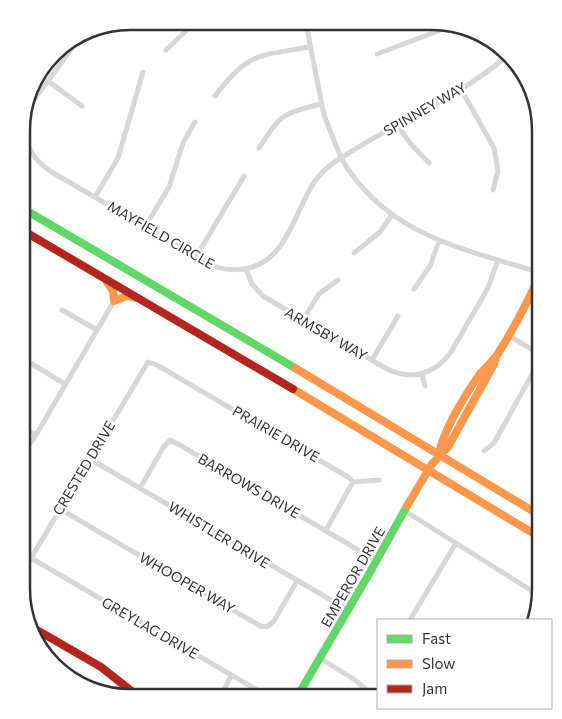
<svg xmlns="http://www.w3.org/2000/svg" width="562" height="719" viewBox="0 0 562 719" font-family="Commissioner,sans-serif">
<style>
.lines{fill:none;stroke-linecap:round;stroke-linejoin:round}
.street{stroke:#d7d7d7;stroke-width:5}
.fast{stroke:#63d668;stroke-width:8}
.slow{stroke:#ff974d;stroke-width:8}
.jam{stroke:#b3261e;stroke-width:8}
.labels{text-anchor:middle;stroke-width:5;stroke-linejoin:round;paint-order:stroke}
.street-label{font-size:14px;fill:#333;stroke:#fff}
.rim{fill:none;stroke:#333;stroke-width:2.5}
</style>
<rect width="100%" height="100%" fill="#fff"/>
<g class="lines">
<path class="street" d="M84,34C72,46 63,61 53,74C45,86 34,97 29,110C19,134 29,157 50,171L206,262C217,269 229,271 243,269C287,264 294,211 315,181C322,171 331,164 341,158L324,115L306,24
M166,50L191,26
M377,54L438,31L450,24
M507,56C457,99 395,122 341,158C386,235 461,248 541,273
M48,81L82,106
M461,89L494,148L498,171L493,190
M215,96C248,52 258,56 310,47
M397,125L410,143L429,163
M259,148C281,114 281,114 321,104
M95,197L118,158L143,72
M145,227L169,187L183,143L195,122
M354,253L380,232L392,215
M196,257L244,176
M246,269L252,284L263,296L387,369C412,381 435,374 451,352L488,288L498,260
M414,289L430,266L439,241
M62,310L97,330
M303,320L319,294L338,280
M508,335L541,355
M22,358L65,384
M372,360L398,316
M422,374L425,386
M22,427L36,435
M484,451L494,443L541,358
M22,455L36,435L114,301
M90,459L348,610
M353,482L379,480
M140,488L163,448L170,440L178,444L377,561
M60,509L260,626L267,627L274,621L297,581
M405,511L540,596
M31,558L269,697
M21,575L148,362L157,365L348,477L353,482L326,530
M410,620L456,543
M320,658L355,680L376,698
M112,695L122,681
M221,695L231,676"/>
<path class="fast" d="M22,208L295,368
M297,697L369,574L407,506"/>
<path class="slow" d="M107,282L113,291L114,301L127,296L137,298
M295,368L541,516
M293,389L541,538
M439,454C443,431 465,395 479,375C485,368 492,362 497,355C514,329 528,301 541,273
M407,506L432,464L448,447L494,364L496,357"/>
<path class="jam" d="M22,230L293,389
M30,626L101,667L139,697"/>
</g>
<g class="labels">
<g class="street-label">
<text transform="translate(425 109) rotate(-30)" y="5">SPINNEY WAY</text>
<text transform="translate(161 235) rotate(30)" y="5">MAYFIELD CIRCLE</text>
<text transform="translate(326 334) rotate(30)" y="5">ARMSBY WAY</text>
<text transform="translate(276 434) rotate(30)" y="5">PRAIRIE DRIVE</text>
<text transform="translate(84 468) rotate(-59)" y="5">CRESTED DRIVE</text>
<text transform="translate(249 486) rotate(30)" y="5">BARROWS DRIVE</text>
<text transform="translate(219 535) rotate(31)" y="5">WHISTLER DRIVE</text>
<text transform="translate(353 577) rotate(-60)" y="5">EMPEROR DRIVE</text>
<text transform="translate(187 583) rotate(30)" y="5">WHOOPER WAY</text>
<text transform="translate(150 628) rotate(30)" y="5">GREYLAG DRIVE</text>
</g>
</g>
<path d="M0 0H562V719H0ZM130 30H432A100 100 0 0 1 532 130V589A100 100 0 0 1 432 689H130A100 100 0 0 1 30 589V130A100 100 0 0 1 130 30Z" fill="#fff" fill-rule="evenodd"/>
<path class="rim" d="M130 30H432A100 100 0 0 1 532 130V589A100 100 0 0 1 432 689H130A100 100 0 0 1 30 589V130A100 100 0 0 1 130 30Z"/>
<rect x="377" y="619" width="175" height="90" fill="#ffffff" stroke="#adadad"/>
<rect x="387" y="635" width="25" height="8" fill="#63d668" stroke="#adadad"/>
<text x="422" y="644" font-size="15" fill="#333333">Fast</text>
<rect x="387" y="660" width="25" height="8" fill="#ff974d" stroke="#adadad"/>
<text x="422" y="669" font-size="15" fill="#333333">Slow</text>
<rect x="387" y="685" width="25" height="8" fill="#b3261e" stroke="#adadad"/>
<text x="422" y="694" font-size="15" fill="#333333">Jam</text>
</svg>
